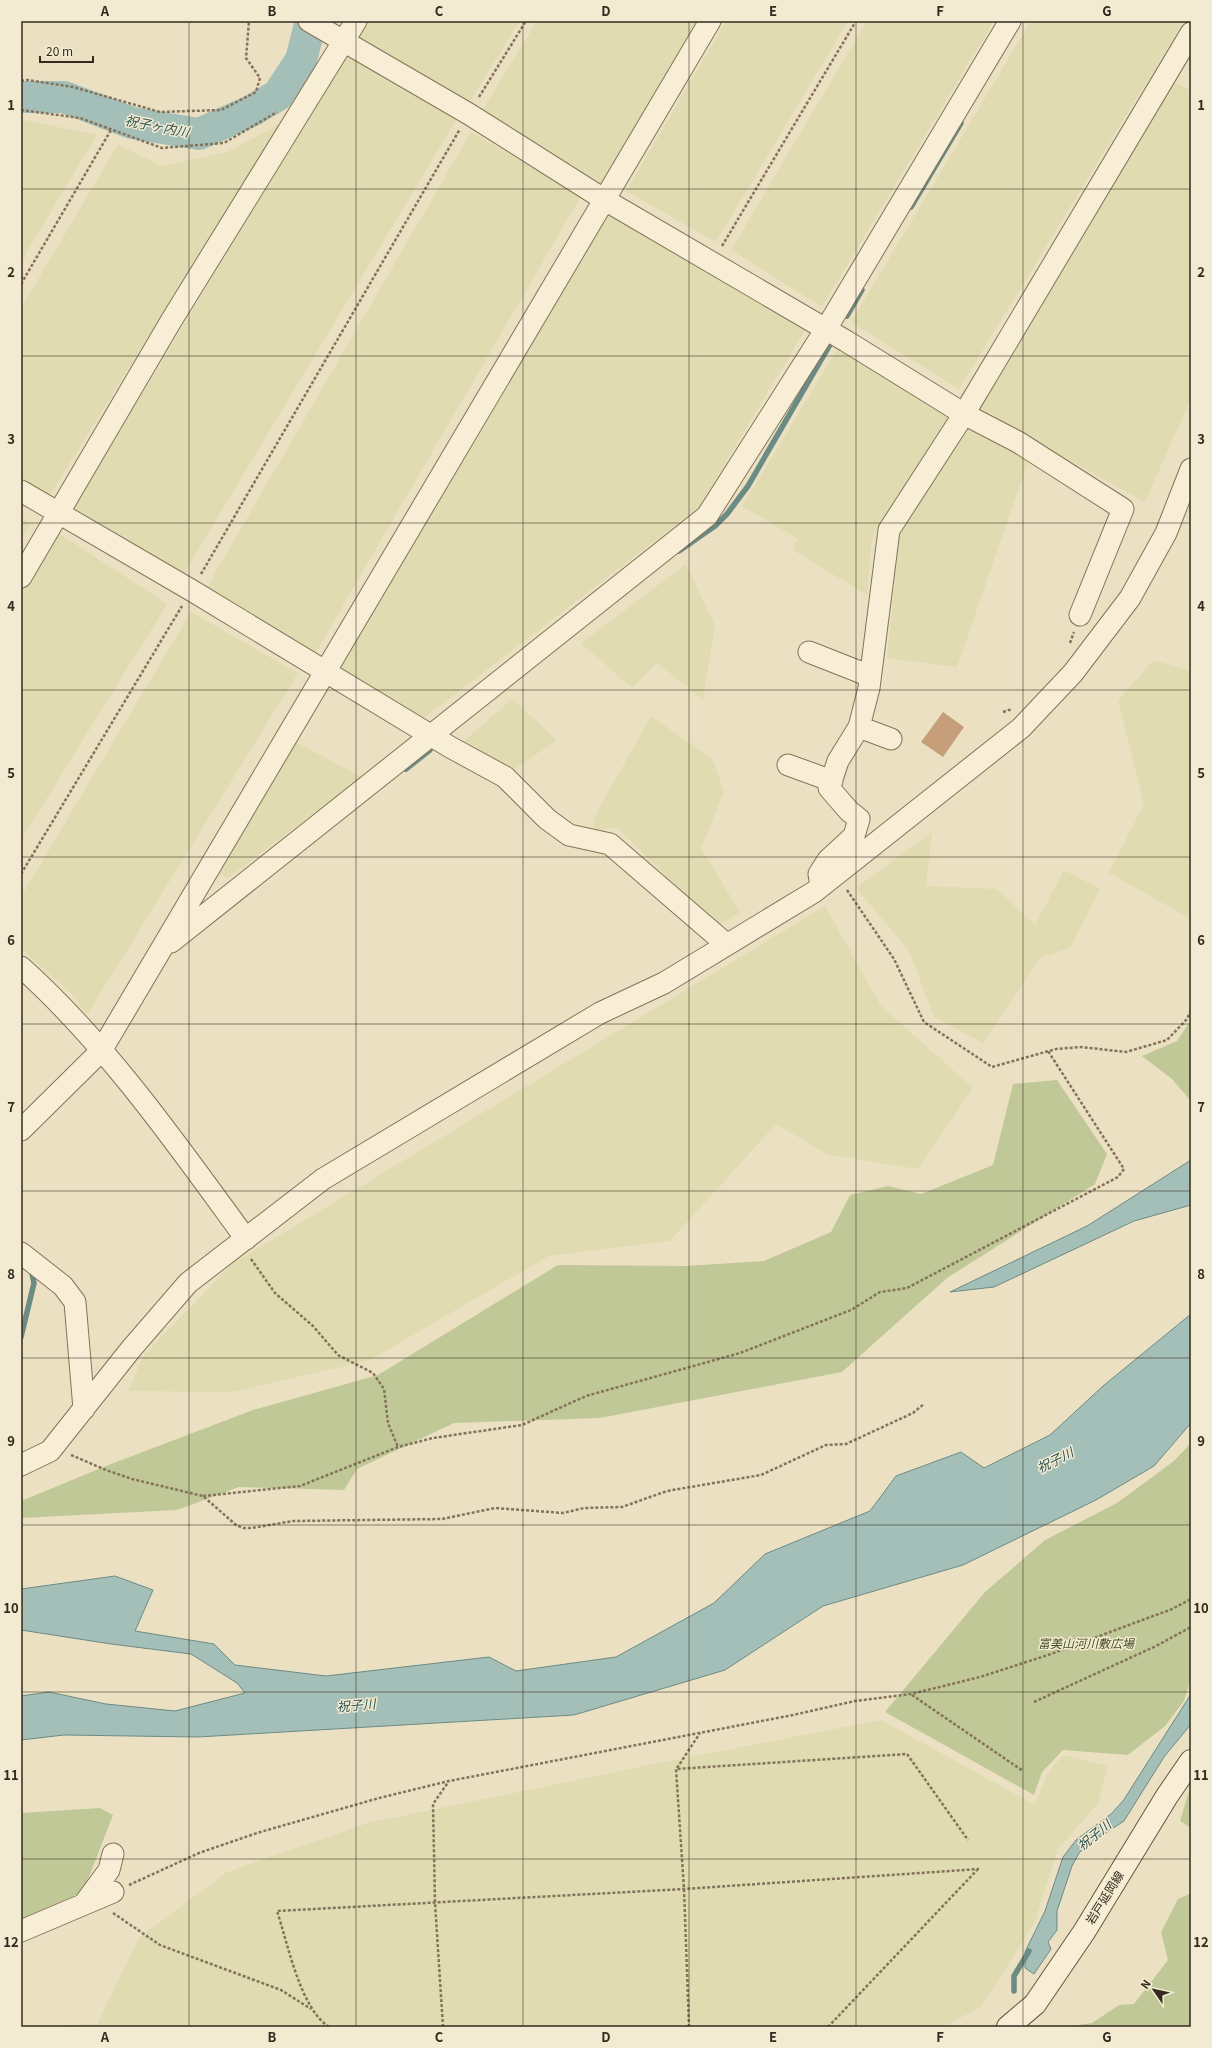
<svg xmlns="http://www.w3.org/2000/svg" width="1212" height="2048" viewBox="0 0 1212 2048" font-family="Georgia,'Noto Sans JP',serif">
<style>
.farmland{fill:#e0dbb0}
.green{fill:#c0c897}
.water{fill:#a4beb8;stroke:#6c8b85}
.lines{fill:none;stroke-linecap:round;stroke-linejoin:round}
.stream{stroke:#6c8b85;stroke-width:5.5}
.river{stroke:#a4beb8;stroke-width:32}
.building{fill:#c79e7a}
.street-casing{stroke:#84735a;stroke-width:23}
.secondary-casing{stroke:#66543e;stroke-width:24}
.path{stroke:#84735a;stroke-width:2.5;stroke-dasharray:3 2;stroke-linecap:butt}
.street{stroke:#f7eed5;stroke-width:21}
.secondary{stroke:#f7eed5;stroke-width:22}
.grid{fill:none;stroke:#352a1e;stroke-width:1;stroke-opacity:0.55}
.labels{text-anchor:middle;stroke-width:3;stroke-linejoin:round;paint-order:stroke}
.park-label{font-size:12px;font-style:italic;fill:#435025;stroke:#f3ebd1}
.street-label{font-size:12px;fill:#352a1e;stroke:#f3ebd1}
.water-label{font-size:13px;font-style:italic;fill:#2e5453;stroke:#f3ebd1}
.neatline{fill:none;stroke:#352a1e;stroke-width:1.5}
.grid-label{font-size:13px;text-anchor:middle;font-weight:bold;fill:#352a1e}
</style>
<rect width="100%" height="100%" fill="#ebe1c2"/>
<path class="farmland" d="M362,21H520L469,103L354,36Z
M537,21H699L601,183L482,111Z
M726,21H848L716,242L626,191Z
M867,21H994L822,307L731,250Z
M1031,21H1184L959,389L851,322Z
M347,53L457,119L182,577L72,511Z
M1173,81L1191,91V398L1145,502L973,407Z
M24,120L97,135L21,262V121Z
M280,124L47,500L21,485V308L118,145L162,166L227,152Z
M471,132L581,196L313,657L203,594Z
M607,214L808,325L699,507L420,721L329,669Z
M840,345L952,411L872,538L867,595L793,550L798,539L742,506Z
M972,421L1028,462L957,667L887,658L899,536Z
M21,518L31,524L21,539Z
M57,532L167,604L21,840V690L25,677L21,673V592Z
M686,564L715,626L703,699L657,663L632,688L581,643Z
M191,612L298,673L87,1015L74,996L21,949V897Z
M1153,660L1191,671V919L1109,873L1144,804L1118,701Z
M512,699L557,740L509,773L463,742Z
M651,716L712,759L724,791L701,848L740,912L717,927L618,828L593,830L595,816Z
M296,742L361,777L227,879L217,872Z
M932,832L926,886L997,889L1035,925L1064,870L1100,889L1070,948L1040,958L983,1043L934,1017L909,951L856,888Z
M825,906L881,1006L973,1088L918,1169L827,1154L776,1124L670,1241L549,1256L368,1361L232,1392L128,1391L144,1355L232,1264Z
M881,1720L1035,1805L1047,1774L1063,1755L1107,1766L1099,1802L1058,1849L1034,1924L981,2007L943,2027H21L97,2024L140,1937L227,1872L368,1823L669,1761Z"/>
<path class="green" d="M1191,1020V1101L1172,1079L1142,1056L1177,1041Z
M1057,1080L1107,1154L1095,1184L947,1278L842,1372L600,1418L454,1423L357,1469L344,1490L239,1487L177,1510L21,1518V1501L106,1466L253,1410L378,1375L558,1265L686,1266L764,1261L831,1232L850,1195L888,1186L921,1194L993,1165L1013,1084Z
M1191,1443V1678L1184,1701L1165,1726L1128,1755L1063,1750L1042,1772L1034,1795L885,1712L985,1592L1045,1540L1117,1503L1174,1461Z
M1191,1785V1828L1180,1821Z
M100,1808L113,1815L83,1892L21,1919V1813Z
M1191,1893V2027H1064L1092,2023L1119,2005L1134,2004L1168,1960L1161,1932L1178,1899Z"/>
<path class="water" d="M1191,1160V1205L1134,1221L994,1287L950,1292L1087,1226Z
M1191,1314V1423L1154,1466L1096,1500L963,1565L823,1606L725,1670L574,1715L198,1737L64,1735L21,1740V1696L49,1692L106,1704L175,1711L245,1693L237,1683L191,1654L111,1644L21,1630V1589L115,1576L153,1590L135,1631L214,1644L235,1665L326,1676L489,1657L516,1671L616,1657L714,1603L765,1554L870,1511L896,1476L961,1452L984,1468L1050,1435L1103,1386Z
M1191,1694V1724L1164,1757L1124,1821L1090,1843L1079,1853L1072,1866L1057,1911V1930L1048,1942L1051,1949L1034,1974L1025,1968V1952L1045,1911L1063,1857L1076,1840L1111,1814L1123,1801Z"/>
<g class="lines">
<path class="stream" d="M911,207L961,123
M847,316L862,290
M679,551L715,526L727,514L748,486L832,341
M406,769L430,750
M21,1337L34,1283L31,1269
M1014,1991V1976L1029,1951"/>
<path class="river" d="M21,97H64L132,123L199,134L253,110L278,95L301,60L311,21"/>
</g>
<path class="building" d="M943,712L964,727L943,757L921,742Z"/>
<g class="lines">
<g class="street-casing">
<path id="street" d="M309,21L469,114L605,200L846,341L964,414L1018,442L1123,509L1080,615
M21,491L191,590L450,747L505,777L547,819L569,835L610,844L726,944
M21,577L171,321L356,21
M809,652L870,676
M859,727L891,739
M788,765L832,781
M821,886L819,874L828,860L854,836L859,819L849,811L829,788L838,761L859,727L869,688L889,530L964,414L1191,33
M171,942L707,516L826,329L1010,21
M21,967C107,1044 179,1147 246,1239
M21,1130L101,1051L710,21
M21,1253L63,1286L75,1302L84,1409
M21,1465L50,1451L131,1349L188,1283L323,1179L600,1013L664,983L814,892L1021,728L1073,673L1130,598L1166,533L1191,469
M84,1904L109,1870L113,1854
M21,1931L113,1892"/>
</g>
<g class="secondary-casing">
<path id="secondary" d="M1008,2027L1035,2004L1084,1932L1167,1796L1191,1761"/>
</g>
<path class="path" d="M21,81L28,80L73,87L160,112L221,110L256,92L260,78L246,58L249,21
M479,97L526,21
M21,110L80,118L162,148L224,143L277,112
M722,246L856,21
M21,284L111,130
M201,574L460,129
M1070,643L1074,632
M1003,712L1012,709
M21,874L182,606
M847,890L894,959L924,1022L992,1067L1056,1049L1081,1047L1126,1052L1167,1040L1187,1019L1191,1010
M251,1259L275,1293L313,1326L338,1355L373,1373L384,1389L388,1423L398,1447
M71,1455L106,1470L132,1479L203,1496L236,1525L243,1528H252L293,1521L442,1519L495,1508L563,1513L584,1508L622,1507L667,1491L761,1475L826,1445L846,1444L913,1413L924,1404
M203,1496L300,1486L398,1447L433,1438L522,1425L586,1396L740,1353L851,1310L880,1292L907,1288L1118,1177L1124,1169L1048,1051
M912,1695L1023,1771
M1034,1702L1156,1646L1191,1627
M677,1768L700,1733
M129,1885L199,1853L257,1833L379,1798L449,1781L793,1715L855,1701L911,1694L980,1677L1051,1654L1145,1619L1170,1610L1191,1599
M113,1913L160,1945L281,1990L311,2009
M329,2027C300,2008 288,1944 277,1911L684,1889L979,1869
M443,2027L435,1903L433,1804L449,1781
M689,2027L684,1889L676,1769L907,1754L968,1840
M828,2027L978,1869"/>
<use href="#street" class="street"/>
<use href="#secondary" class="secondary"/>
</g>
<path class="grid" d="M189,21V2027M356,21V2027M523,21V2027M689,21V2027M856,21V2027M1023,21V2027M21,189H1191M21,356H1191M21,523H1191M21,690H1191M21,857H1191M21,1024H1191M21,1191H1191M21,1358H1191M21,1525H1191M21,1692H1191M21,1859H1191"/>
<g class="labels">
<g class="park-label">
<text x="1086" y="1648">富美山河川敷広場</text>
</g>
<g class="street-label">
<text transform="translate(1105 1898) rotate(-58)" y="4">岩戸延岡線</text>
</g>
<g class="water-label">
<text transform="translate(157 126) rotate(11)" y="5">祝子ヶ内川</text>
<text transform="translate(1055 1460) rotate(-27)" y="5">祝子川</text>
<text transform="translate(356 1705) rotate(-5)" y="5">祝子川</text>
<text transform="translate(1094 1835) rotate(-40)" y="5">祝子川</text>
</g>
</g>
<rect width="1212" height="2048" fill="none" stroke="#f3ebd1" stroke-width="44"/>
<g transform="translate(1154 1990) rotate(304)" stroke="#f3ebd1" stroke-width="3" paint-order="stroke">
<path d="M0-3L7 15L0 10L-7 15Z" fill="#352a1e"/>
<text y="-6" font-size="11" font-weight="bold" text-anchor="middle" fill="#352a1e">N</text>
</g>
<path d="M40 56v6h53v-6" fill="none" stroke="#352a1e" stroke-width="2"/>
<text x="46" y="56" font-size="12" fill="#352a1e" stroke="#f3ebd1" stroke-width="3" paint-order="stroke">20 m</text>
<rect x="22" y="22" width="1168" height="2004" class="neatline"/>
<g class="grid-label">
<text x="105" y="16">A</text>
<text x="272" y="16">B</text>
<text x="439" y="16">C</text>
<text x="606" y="16">D</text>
<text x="773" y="16">E</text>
<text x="940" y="16">F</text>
<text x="1107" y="16">G</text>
<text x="11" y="110">1</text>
<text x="1201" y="110">1</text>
<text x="11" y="277">2</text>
<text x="1201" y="277">2</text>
<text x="11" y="444">3</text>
<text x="1201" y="444">3</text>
<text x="11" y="611">4</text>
<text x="1201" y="611">4</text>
<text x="11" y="778">5</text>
<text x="1201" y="778">5</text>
<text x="11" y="945">6</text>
<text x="1201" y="945">6</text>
<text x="11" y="1112">7</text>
<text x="1201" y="1112">7</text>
<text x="11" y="1279">8</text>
<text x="1201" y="1279">8</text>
<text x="11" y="1446">9</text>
<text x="1201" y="1446">9</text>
<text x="11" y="1613">10</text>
<text x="1201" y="1613">10</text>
<text x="11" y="1780">11</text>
<text x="1201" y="1780">11</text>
<text x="11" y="1947">12</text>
<text x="1201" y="1947">12</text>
<text x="105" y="2042">A</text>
<text x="272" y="2042">B</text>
<text x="439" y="2042">C</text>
<text x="606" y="2042">D</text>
<text x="773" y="2042">E</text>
<text x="940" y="2042">F</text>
<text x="1107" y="2042">G</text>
</g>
</svg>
